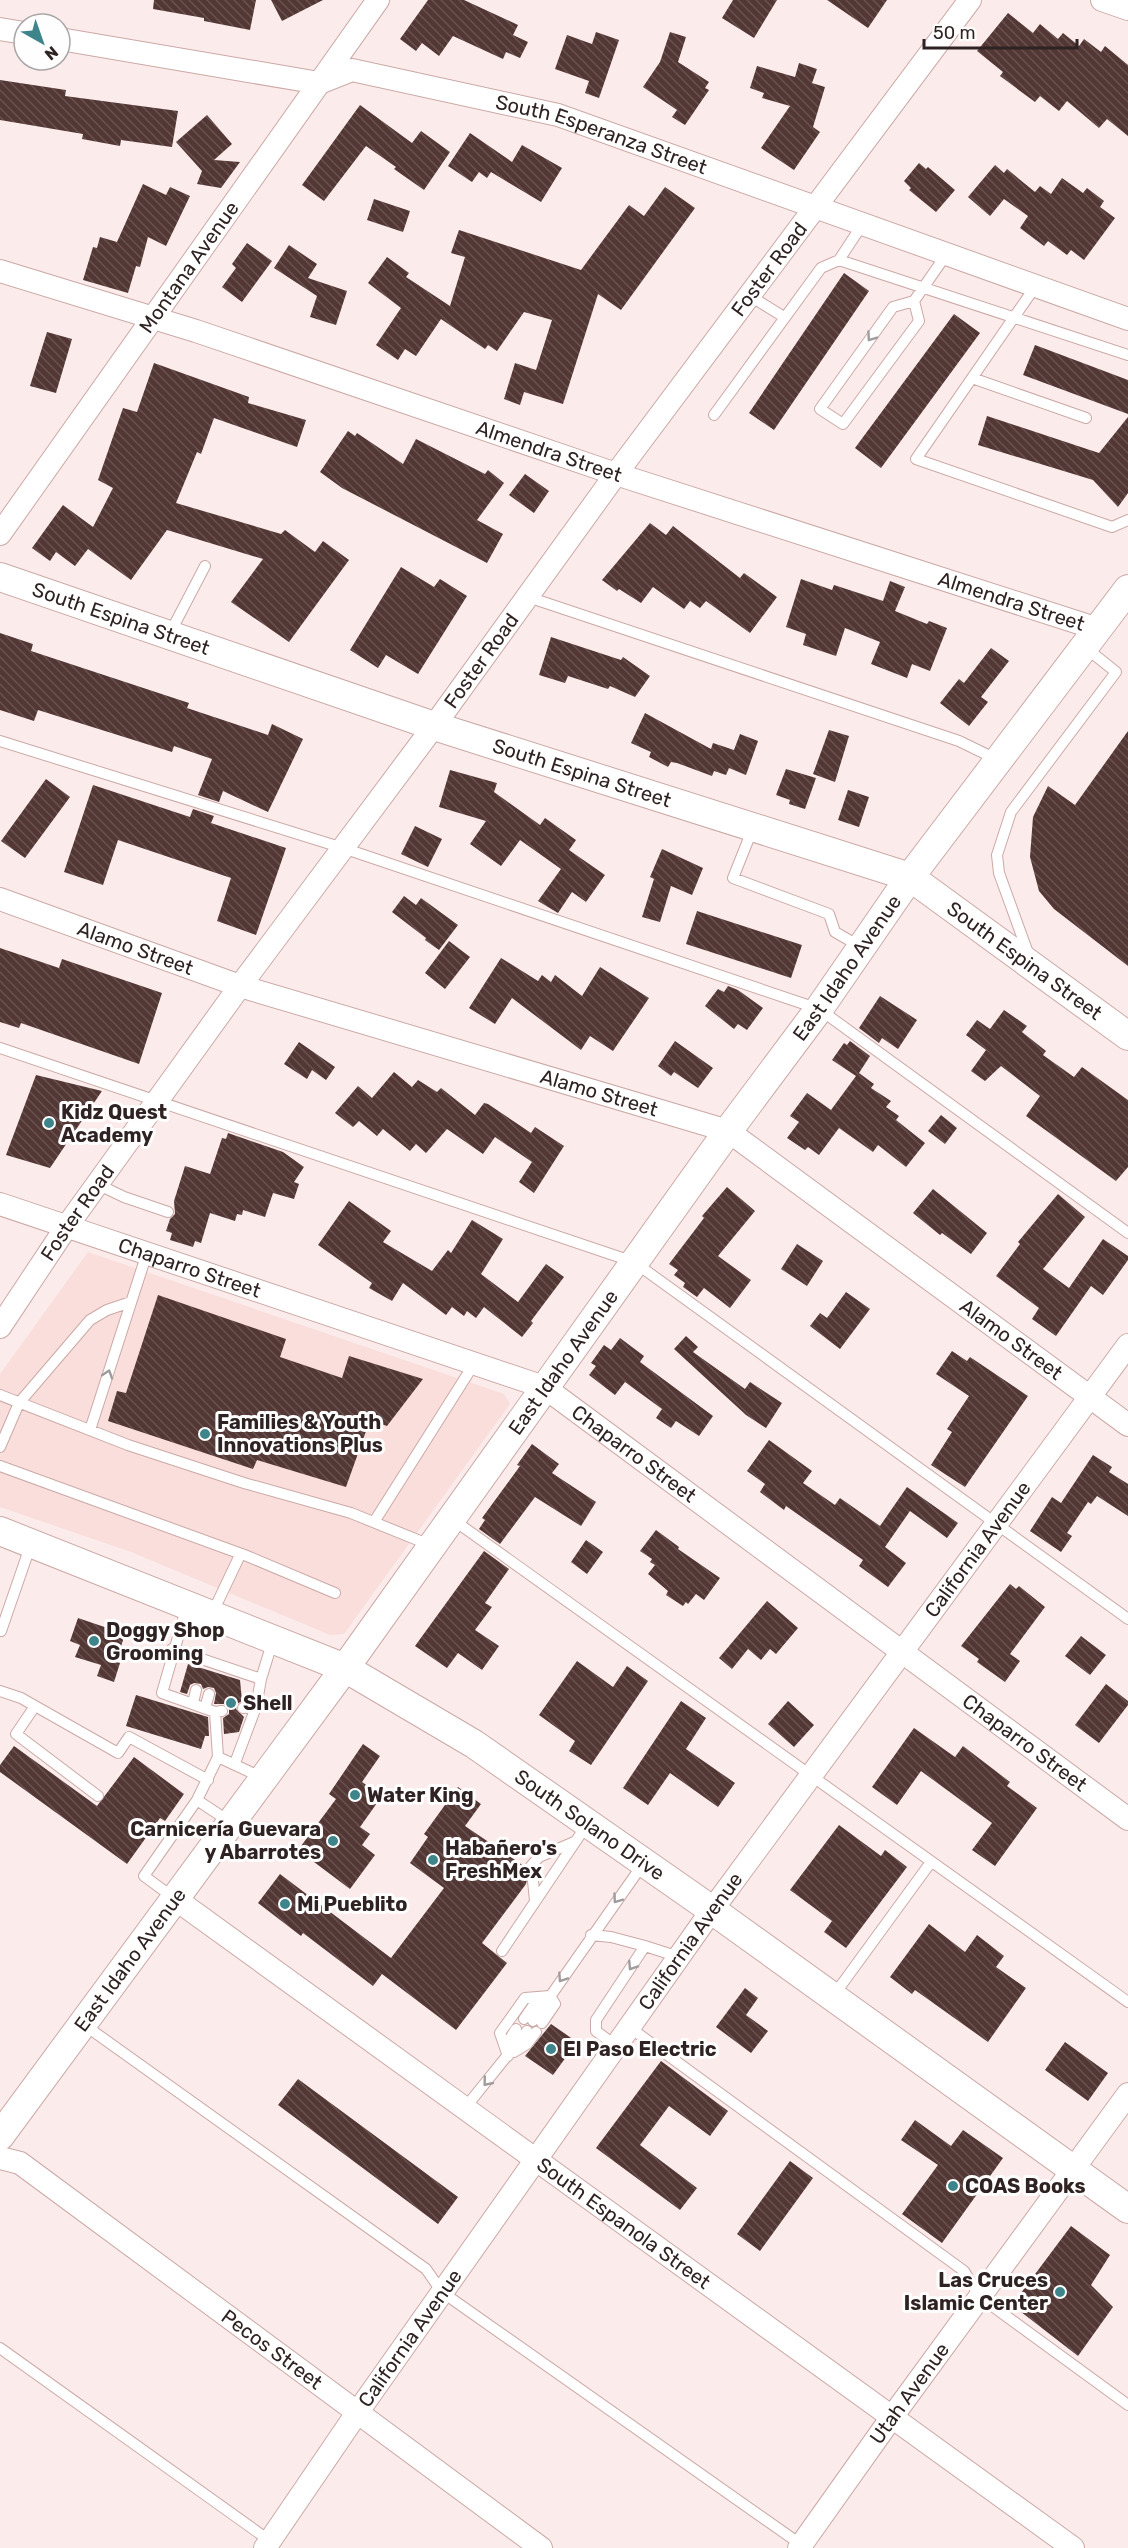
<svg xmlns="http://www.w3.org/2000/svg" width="1128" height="2548" viewBox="0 0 1128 2548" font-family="Rubik,sans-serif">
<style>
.built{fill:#f9dedc}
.building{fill:url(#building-back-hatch)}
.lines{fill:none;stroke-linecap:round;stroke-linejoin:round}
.service-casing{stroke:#cba9a6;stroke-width:12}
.minor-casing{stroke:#cba9a6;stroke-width:24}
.tertiary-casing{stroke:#cba9a6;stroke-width:30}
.service{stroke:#fff;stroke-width:10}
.minor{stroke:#fff;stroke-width:22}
.tertiary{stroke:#fff;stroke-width:28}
.oneway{stroke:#a19c9c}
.poi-dot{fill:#3e858b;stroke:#fefefe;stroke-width:2}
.labels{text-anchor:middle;stroke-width:6;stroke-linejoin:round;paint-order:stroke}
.street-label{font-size:20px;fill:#2f2222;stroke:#fefefe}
.poi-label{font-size:20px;font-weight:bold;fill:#2f2222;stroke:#fefefe;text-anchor:start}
</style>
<defs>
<pattern id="building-back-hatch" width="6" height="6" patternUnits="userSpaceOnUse" patternTransform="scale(1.5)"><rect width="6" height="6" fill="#523735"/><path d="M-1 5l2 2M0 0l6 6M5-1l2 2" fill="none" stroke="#685250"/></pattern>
</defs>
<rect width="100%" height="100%" fill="#fbeceb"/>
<path class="built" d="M88,1252L504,1394L510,1404L344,1634L330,1635L131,1552L0,1507V1374Z"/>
<path class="building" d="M154,0H256L250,30L204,21V18L153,9Z
M271,0H323L282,21Z
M428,0H464L518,25L513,35L528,42L520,58L506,52L503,59L453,36L439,56L422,43L416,51L400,39Z
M733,0H777L754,38L722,18Z
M827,0H887L868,28Z
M1008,13L1033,33L1040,24L1058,39L1063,33L1079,46L1084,39L1101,52L1105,46L1128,65V136L1107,119L1099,128L1067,101L1059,111L1040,96L1035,102L1000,76L1003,72L977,51Z
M596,32L619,40L599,98L585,93L589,81L555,69L567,35L592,44Z
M670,32L686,37L678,62L709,82L705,88L709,90L685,125L672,117L677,110L643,87L660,62Z
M799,63L817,69L812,83L825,87L813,127L820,132L794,170L761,148L790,106L762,98L764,93L750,88L757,66L795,77Z
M0,80L66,90L65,96L178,111L172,147L121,140L120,146L82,139L83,134L0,120Z
M360,105L412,143L421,131L450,152L424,190L394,169L396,167L366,146L324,201L302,185Z
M207,115L232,144L214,160L240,162L221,188L197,184L202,171L176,142Z
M470,133L512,162L522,145L562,168L541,202L491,172L487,178L479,172L472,182L448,166Z
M919,163L926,169L928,167L955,190L936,212L909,190L911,188L904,181Z
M995,165L1004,173L1007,169L1035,192L1040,186L1051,194L1062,178L1083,193L1087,188L1104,201L1100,207L1115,218L1084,260L1071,250L1067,255L1048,241L1044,246L1020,228L1028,216L1004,199L990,216L968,197Z
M143,184L166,195L170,187L190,196L166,246L148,237L140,267L136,266L128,293L83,280L93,247L97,248L100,237L117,242Z
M665,187L695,208L621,310L598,294L563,404L524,392L520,405L504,399L515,363L536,370L552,320L524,312L497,351L488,345L485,349L441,319L416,356L405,349L398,360L376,345L401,308L368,283L387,257L409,273L406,277L450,306L465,257L451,253L459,230L581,270L629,205L644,216Z
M374,199L410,211L403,232L367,220Z
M247,243L272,261L242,302L222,287L236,268L232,264Z
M289,245L317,264L308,278L347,291L336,325L310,317L317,296L274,268Z
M844,273L869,291L774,430L749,413Z
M954,314L980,333L881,468L855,448Z
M47,332L72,339L56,393L30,386Z
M1035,345L1128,380V414L1023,375Z
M154,363L249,397L248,403L306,420L297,447L214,418L201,454L197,452L176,503L281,534L285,530L315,552L323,541L349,560L289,642L231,602L263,559L167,530L131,580L88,549L75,566L56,552L50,561L32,548L63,505L93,527L113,488L98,480L123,408L137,412Z
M987,416L1099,453L1128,417V493L1118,507L1093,480L978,445Z
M348,431L355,436L357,433L403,464L416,439L485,474L488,470L504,483L477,520L503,534L487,563L342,488L320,472Z
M525,474L549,491L534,513L509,495Z
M650,523L666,535L673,526L740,578L744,573L777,597L750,633L706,601L700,608L690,601L684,609L653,587L641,603L619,589L617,591L602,580Z
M401,567L434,587L440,579L467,596L418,674L386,655L378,668L350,650Z
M801,579L832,590L834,585L883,601L890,581L905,587L895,611L927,624L929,621L947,628L930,671L912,664L907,678L871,664L880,642L845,628L836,656L803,645L806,634L786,627Z
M0,633L33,644L31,651L189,703L187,708L268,735L272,724L303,739L268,812L223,791L219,802L198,795L212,759L174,746L172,752L38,710L34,721L0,710Z
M551,637L621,660L623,657L650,676L635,697L610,686L608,689L568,676L565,683L539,675Z
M991,648L1009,661L981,697L988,702L969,726L940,703L959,679L964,683Z
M645,713L711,749L713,743L734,750L740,734L758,741L746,775L729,768L726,775L714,771L712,776L677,763L671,762L668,767L649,757L651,752L631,743Z
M829,730L849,736L835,782L813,774Z
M1128,731V966L1054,909L1039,891L1030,857L1033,817L1048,786L1075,805Z
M786,769L816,778L805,809L789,804L790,800L776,795Z
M450,770L497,783L494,792L540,825L545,818L576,840L569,850L605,875L586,902L572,892L558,913L538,901L561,869L520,840L501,866L470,844L486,821L439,807Z
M46,779L70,797L25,858L1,841Z
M93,785L190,817L193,809L214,816L211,823L286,848L256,935L217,921L231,878L118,840L103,885L64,872Z
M848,790L869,797L859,827L838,820Z
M415,826L442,839L428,867L401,854Z
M662,849L703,868L692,895L671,886L660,922L642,917L654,879L650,877Z
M404,896L416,905L421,898L458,925L439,950L425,940L426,938L392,912Z
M697,911L802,945L791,978L686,944Z
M449,941L470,957L445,989L425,973Z
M0,948L59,968L62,959L162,993L139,1064L21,1023L19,1028L0,1022Z
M501,958L538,981L542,975L551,982L555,975L582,996L600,967L649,998L613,1051L590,1036L581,1050L512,998L495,1024L469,1008Z
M728,986L738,990L763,1008L747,1030L738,1024L734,1029L705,1006L718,989L724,992Z
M880,996L917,1020L898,1049L882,1038L879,1043L859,1028Z
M1004,1010L1027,1026L1022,1032L1046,1051L1043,1055L1074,1077L1082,1067L1128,1100V1167L1116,1181L1026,1116L1040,1096L1001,1066L985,1081L971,1071L986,1050L966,1035L977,1020L990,1029Z
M675,1041L713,1068L698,1088L674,1072L671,1076L658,1066Z
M850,1041L870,1056L859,1073L874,1084L871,1088L891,1101L886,1107L899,1116L896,1120L925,1143L906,1167L878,1145L873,1152L839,1128L819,1155L808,1147L805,1150L787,1138L799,1122L790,1116L807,1093L831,1110L856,1076L832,1060L844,1043L847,1045Z
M299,1042L335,1067L326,1080L312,1070L307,1079L284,1064Z
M394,1072L412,1087L418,1080L437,1092L441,1088L475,1115L484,1103L488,1104L531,1133L535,1127L564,1146L534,1193L519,1182L532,1162L495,1137L483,1154L447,1129L426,1153L416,1144L410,1151L383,1129L377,1136L359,1121L353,1127L335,1113L358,1086L372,1098Z
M36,1075L102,1091L50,1168L6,1155Z
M941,1115L957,1128L945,1144L928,1131Z
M228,1133L283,1152L304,1167L294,1182L299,1184L294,1199L273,1193L265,1217L243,1210L242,1215L237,1214L235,1221L210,1213L201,1243L195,1241L193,1247L170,1240L172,1233L166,1231L170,1219L175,1214L174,1201L185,1166L210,1174L222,1138L226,1139Z
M727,1187L755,1211L718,1256L751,1280L730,1308L704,1288L697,1297L683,1287L685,1283L674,1275L678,1270L669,1264L704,1218L702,1216Z
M933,1189L987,1233L971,1254L942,1233L940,1235L913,1213Z
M1058,1194L1085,1217L1043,1269L1069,1288L1103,1239L1128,1256V1260L1103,1295L1091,1286L1056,1336L1032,1319L1039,1308L996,1276L1020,1244L1018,1242Z
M349,1201L391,1231L383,1242L432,1271L448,1250L451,1253L472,1220L503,1239L481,1274L518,1302L546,1264L564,1277L531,1321L533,1323L522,1337L484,1307L476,1318L467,1311L464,1316L452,1307L446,1315L403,1283L392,1301L369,1288L372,1283L318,1245Z
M797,1244L823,1261L807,1286L781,1269Z
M846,1292L870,1309L840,1349L810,1326L820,1313L827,1318Z
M158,1295L286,1339L280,1357L342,1378L349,1356L423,1379L387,1426L370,1420L346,1487L257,1460L253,1469L108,1421L117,1391L126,1393Z
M686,1336L698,1347L693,1352L745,1389L750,1382L782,1403L766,1428L746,1415L674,1349Z
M620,1338L644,1356L640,1362L713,1416L699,1436L676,1421L671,1428L656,1418L662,1409L625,1382L615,1395L589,1375L596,1366L591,1363L604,1345L611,1350Z
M952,1351L967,1361L970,1357L1028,1396L965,1487L931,1465L952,1432L947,1429L969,1396L936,1374Z
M769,1440L812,1471L803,1483L835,1505L840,1498L880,1526L907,1487L958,1523L947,1538L910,1511L885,1547L906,1563L888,1587L859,1566L863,1560L786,1506L784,1510L760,1492L765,1484L747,1471Z
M532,1444L559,1464L552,1473L596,1502L581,1526L535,1497L500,1544L479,1529L485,1520L482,1518L520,1466L517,1465Z
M1093,1455L1112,1467L1109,1472L1128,1484V1516L1097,1496L1091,1504L1088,1502L1067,1533L1072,1536L1061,1552L1030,1531L1052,1497L1061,1503Z
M656,1530L679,1547L678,1549L720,1578L704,1600L696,1594L688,1604L686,1602L683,1606L666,1595L668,1591L648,1574L655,1565L650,1562L652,1559L640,1551Z
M586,1540L603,1552L587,1574L571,1562Z
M484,1551L509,1569L485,1603L492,1607L475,1630L499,1646L482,1670L458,1653L447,1668L415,1646Z
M1010,1584L1016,1589L1019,1586L1045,1607L1010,1654L1020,1661L1005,1682L977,1662L979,1659L961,1646Z
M767,1601L798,1628L776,1654L770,1649L761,1660L748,1649L732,1669L719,1658Z
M78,1618L125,1634L116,1662L120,1663L114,1682L97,1676L101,1665L75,1657L80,1645L70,1641Z
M1081,1636L1106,1655L1090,1675L1065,1656Z
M577,1661L613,1687L627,1666L648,1681L591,1765L569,1751L575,1741L539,1715Z
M188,1664L240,1680L242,1701L237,1704L236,1709L244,1717L239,1732L224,1734L223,1718L229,1714V1709L224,1704H214L216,1693L214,1688L208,1687L203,1689L201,1684L194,1683L190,1685L187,1694L180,1692Z
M1106,1684L1128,1701V1705L1099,1743L1075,1725Z
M136,1695L208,1717L209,1736H205L201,1749L126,1726Z
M681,1701L706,1718L686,1749L735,1783L718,1807L670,1773L648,1805L623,1788Z
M788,1701L814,1725L794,1747L768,1724Z
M914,1728L955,1757L963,1746L1010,1782L1007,1786L1037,1808L995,1866L972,1850L992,1823L921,1771L897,1805L872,1787Z
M363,1744L380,1756L362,1782L382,1796L360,1827L370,1834L362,1845L375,1855L350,1889L298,1850L336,1799L329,1794Z
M14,1746L97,1806L134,1757L184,1794L165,1821L160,1818L127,1864L0,1772V1765Z
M458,1787L481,1804L465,1826L524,1866L526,1872L533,1873L539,1869L541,1879L536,1874L528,1875L526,1884L482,1943L507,1963L456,2030L382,1974L373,1986L303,1933L301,1936L258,1903L280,1874L391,1958L444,1888L410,1863L428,1837L424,1834Z
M839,1825L881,1856L885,1850L907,1867L846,1948L824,1932L832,1921L790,1890Z
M929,1924L965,1952L977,1935L1004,1956L996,1967L1026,1988L988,2042L915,1990L912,1994L890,1977Z
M745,1988L758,1998L746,2015L768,2031L751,2053L716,2027Z
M551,2024L577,2042L553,2075L525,2056Z
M1065,2042L1108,2073L1088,2101L1045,2070Z
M661,2061L728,2111L710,2136L669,2106L640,2145L697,2188L680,2210L596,2148Z
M298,2079L458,2197L438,2224L278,2105Z
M915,2120L951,2146L963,2130L1003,2158L942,2243L902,2214L938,2165L901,2140Z
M790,2161L813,2178L760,2251L737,2234Z
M1071,2226L1110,2255L1091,2285L1113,2307L1078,2356L1012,2305Z"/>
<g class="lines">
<g class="service-casing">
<path id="service" d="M839,260L862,225
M1035,287L916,459L1112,527L1128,520
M750,296L784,317
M914,301L919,321L843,424L820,409L893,307L914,301L946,255
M972,378L1086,418
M714,415L821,268L839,260L1128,355
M528,597L959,741L998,760
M169,635L205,566
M0,741L343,848L819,1009L1128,1233
M753,828L733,878L829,914L835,932L861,947
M1028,953L999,873L997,855L1011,812L1116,672L1086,648
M0,1048L634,1262L1128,1619
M97,1184L124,1197L168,1212
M0,1395L128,1445L244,1483L351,1513L430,1545
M90,1430L147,1253
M0,1447L19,1403L90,1320L107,1310L131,1302
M0,1466L247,1556L335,1593
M452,1519L1128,2002
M374,1522L474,1364
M187,1606L162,1693L215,1712L222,1711
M212,1614L240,1555
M1,1631L31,1544
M172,1649L261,1679
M0,1691L21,1698L118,1753L129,1737L208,1780
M193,1703L196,1690
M35,1706L16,1734L98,1796
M205,1708L209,1694
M243,1708L256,1707
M215,1712L218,1757
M235,1763L256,1707L261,1679L273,1640
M197,1800L230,1822
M531,1866L539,1857L574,1842
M533,1881L535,1901
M174,1898L144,1876L197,1800L218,1757L263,1778
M591,1935L611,1937L645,1946
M502,1951L588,1823
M834,1995L931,1862
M524,2019L533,2006L547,1998
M533,2021L643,1864
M542,2023L555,2004L550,1996
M83,2024L426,2269L442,2292L803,2546
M629,2027L964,2271L980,2297L1128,2405
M616,2046L596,2031V2020L645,1946L679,1957
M509,2052L511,2037L516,2029
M514,2052L527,2044L536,2032
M508,2056L500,2033L525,1998L550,1996
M465,2108L527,2031
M0,2348L270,2541"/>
</g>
<g class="minor-casing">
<g id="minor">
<path d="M1102,0L1128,9"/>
<path d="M0,29L24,33"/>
<path id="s1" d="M60,39L319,83L352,70L558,115L1128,319"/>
<path id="s2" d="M0,271L196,331L616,474L1098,629"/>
<path id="s3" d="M0,534L378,0"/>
<path id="s4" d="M0,899L240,986L728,1131L1128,1425"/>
<path id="s5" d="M0,1204L544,1387L1128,1819"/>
<path id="s6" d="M0,1327L67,1226L240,986L434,726L616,474L970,0"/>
<path id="s7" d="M174,1898L1073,2548"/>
<path id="s8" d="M0,2158L20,2163L541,2548"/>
<path id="s9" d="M265,2548L357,2413L712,1910L1128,1345"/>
<path id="s10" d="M799,2548L892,2417L1128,2094"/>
</g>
</g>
<g class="tertiary-casing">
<g id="tertiary">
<path id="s11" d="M0,577L434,726L910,877L1128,1036"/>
<path id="s12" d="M0,1531L345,1668L474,1744L712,1910L1128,2209"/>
<path id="s13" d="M0,2136L345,1668L728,1131L819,1009L910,877L1128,589"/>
</g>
</g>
<use href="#service" class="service"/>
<use href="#minor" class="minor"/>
<use href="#tertiary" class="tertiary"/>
</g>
<defs><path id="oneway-chevron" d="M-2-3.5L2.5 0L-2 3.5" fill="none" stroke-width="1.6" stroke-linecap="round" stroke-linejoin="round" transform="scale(1.5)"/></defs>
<g class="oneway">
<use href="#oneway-chevron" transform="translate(871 337) rotate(125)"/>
<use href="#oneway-chevron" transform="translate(108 1374) rotate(-72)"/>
<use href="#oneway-chevron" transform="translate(617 1899) rotate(126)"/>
<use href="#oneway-chevron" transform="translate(632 1966) rotate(123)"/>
<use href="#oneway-chevron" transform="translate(562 1978) rotate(124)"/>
<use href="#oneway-chevron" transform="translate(487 2082) rotate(129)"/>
</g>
<g class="poi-dot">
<circle cx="49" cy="1123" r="6"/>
<circle cx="205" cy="1434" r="6"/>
<circle cx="94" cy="1641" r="6"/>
<circle cx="231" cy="1703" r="6"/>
<circle cx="355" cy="1795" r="6"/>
<circle cx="333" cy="1841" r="6"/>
<circle cx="433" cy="1860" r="6"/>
<circle cx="285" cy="1904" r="6"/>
<circle cx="551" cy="2049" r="6"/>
<circle cx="953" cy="2186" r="6"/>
<circle cx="1060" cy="2292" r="6"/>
</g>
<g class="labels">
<g class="street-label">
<text dy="7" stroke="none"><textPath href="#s1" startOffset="556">South Esperanza Street</textPath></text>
<text dy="7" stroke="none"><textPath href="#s3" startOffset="327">Montana Avenue</textPath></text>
<text dy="7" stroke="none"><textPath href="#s6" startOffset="1308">Foster Road</textPath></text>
<text dy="7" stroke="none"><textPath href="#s2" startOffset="578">Almendra Street</textPath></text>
<text dy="7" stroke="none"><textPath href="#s2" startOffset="1064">Almendra Street</textPath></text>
<text dy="7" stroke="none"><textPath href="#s11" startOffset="128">South Espina Street</textPath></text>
<text dy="7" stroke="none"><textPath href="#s6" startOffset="822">Foster Road</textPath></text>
<text dy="7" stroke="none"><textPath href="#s11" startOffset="614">South Espina Street</textPath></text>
<text dy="7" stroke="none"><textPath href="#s4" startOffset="144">Alamo Street</textPath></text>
<text dy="7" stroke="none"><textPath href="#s11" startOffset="1100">South Espina Street</textPath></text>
<text dy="7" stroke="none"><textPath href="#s13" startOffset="1443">East Idaho Avenue</textPath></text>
<text dy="7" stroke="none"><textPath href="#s4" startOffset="630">Alamo Street</textPath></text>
<text dy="7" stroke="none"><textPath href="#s6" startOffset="138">Foster Road</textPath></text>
<text dy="7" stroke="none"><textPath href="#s5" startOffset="200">Chaparro Street</textPath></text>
<text dy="7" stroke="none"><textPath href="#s4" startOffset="1116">Alamo Street</textPath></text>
<text dy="7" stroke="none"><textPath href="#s13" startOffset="957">East Idaho Avenue</textPath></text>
<text dy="7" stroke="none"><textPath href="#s5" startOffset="686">Chaparro Street</textPath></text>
<text dy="7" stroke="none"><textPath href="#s9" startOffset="1227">California Avenue</textPath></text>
<text dy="7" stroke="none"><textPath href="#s5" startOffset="1172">Chaparro Street</textPath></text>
<text dy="7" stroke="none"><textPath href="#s12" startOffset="662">South Solano Drive</textPath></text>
<text dy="7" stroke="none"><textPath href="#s9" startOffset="741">California Avenue</textPath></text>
<text dy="7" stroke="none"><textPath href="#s13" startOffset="219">East Idaho Avenue</textPath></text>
<text dy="7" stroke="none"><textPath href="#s7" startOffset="555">South Espanola Street</textPath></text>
<text dy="7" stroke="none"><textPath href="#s9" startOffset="255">California Avenue</textPath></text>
<text dy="7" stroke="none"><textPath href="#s8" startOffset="334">Pecos Street</textPath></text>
<text dy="7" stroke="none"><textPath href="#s10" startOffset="190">Utah Avenue</textPath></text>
</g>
<g class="poi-label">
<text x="61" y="1119">Kidz Quest<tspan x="61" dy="23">Academy</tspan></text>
<text x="217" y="1429">Families &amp; Youth<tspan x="217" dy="23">Innovations Plus</tspan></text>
<text x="106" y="1637">Doggy Shop<tspan x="106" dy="23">Grooming</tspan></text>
<text x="243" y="1710">Shell</text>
<text x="367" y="1802">Water King</text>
<text x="321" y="1836" text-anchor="end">Carnicería Guevara<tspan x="321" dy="23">y Abarrotes</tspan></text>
<text x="445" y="1855">Habañero's<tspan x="445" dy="23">FreshMex</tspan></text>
<text x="297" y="1911">Mi Pueblito</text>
<text x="563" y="2056">El Paso Electric</text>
<text x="965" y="2193">COAS Books</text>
<text x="1048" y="2287" text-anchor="end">Las Cruces<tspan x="1048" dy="23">Islamic Center</tspan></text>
</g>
</g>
<g transform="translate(42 42) rotate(140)"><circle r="28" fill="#fefefe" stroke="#aba6a6" stroke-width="1.5"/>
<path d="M0-4.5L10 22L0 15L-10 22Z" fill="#3e858b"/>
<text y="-9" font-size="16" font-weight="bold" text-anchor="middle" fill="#2f2222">N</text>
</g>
<path d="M924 39v9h153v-9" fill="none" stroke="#2f2222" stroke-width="3"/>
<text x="933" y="39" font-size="18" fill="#2f2222" stroke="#fefefe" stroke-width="4.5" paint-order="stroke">50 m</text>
</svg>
